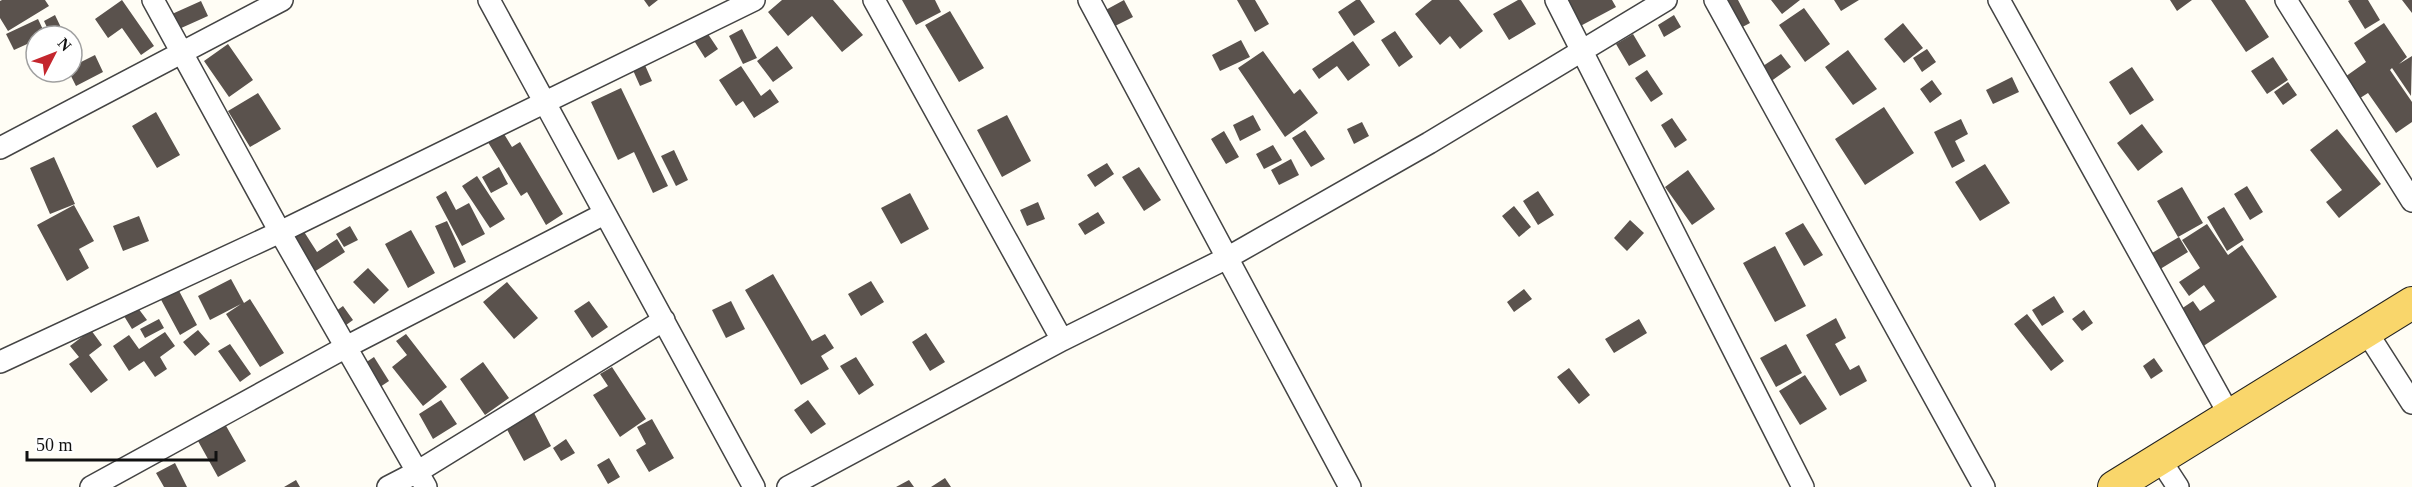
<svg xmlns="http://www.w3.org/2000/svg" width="2412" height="487" viewBox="0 0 2412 487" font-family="'Times New Roman',serif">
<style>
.building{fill:#5a524d}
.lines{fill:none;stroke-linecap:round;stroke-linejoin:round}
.street-casing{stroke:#444;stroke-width:24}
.primary-casing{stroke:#222;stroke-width:34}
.street{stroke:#fff;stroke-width:21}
.primary{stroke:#f9d66b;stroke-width:32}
</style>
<rect width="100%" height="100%" fill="#fffdf5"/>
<path class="building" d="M2,0H45L49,6L8,31L0,18V1Z
M122,0L154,46L141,55L122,28L108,38L95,19Z
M644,0H658L649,7Z
M782,0H833L863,35L842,52L812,16L788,36L768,12Z
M902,0H935L941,12L916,25Z
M1124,0L1133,17L1111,28L1102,12Z
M1237,0H1255L1269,24L1255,32Z
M1356,0H1360L1375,22L1354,36L1338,12Z
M1432,0H1459L1483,31L1460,49L1450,36L1440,45L1415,14Z
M1518,0H1521L1536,24L1509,40L1493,14Z
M1556,0H1612L1616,7L1571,31Z
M1713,0H1738L1750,23L1731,33Z
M1771,0H1800L1782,14Z
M1834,0H1859L1841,11Z
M2170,0H2192L2177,11Z
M2211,0H2245L2269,37L2246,52Z
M2350,0H2368L2380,20L2365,29L2348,1Z
M2402,0H2412V13Z
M201,1L208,16L179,29L172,14Z
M1804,8L1830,44L1805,62L1779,25Z
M950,11L984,68L959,82L925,25Z
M55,15L65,36H51L44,21Z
M1674,15L1681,27L1664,37L1658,25Z
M38,19L46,36H36V40L14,50L6,34Z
M1903,23L1923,48L1904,63L1884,39Z
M2384,23L2407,57L2399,64L2412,56L2411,96L2392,68L2390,70L2412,102V122L2396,133L2368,93L2357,100L2342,79L2366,62L2354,43Z
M742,29L757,58L743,64L729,36Z
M706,31L718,49L705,58L693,39Z
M1395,31L1413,57L1399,67L1381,40Z
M1633,34L1646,56L1629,66L1616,44Z
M1241,40L1250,57L1220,71L1212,55Z
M1353,41L1370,65L1348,81L1337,66L1319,79L1312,69Z
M228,44L253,80L229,97L204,61Z
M777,46L793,68L773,82L757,61Z
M72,48L79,63L95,55L103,72L76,86L69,72H72Z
M1927,49L1936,62L1922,72L1913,58Z
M1848,50L1877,89L1853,105L1825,67Z
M1263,51L1294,94L1300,89L1318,113L1285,137L1238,68Z
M1781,54L1791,67L1770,82L1760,68Z
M2273,57L2288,80L2267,94L2251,71Z
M644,63L652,81L640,86L632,68Z
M741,66L761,96L770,89L779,102L754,118L743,101L736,106L719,80Z
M2132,67L2154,100L2130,115L2109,82Z
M1647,70L1663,94L1651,102L1635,78Z
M2012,77L2019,92L1993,104L1986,90Z
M1932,80L1942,94L1930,103L1920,89Z
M2288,82L2297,95L2283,105L2274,92Z
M621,88L668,186L653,193L634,152L618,160L591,102Z
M258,93L281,129L250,147L228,111Z
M1884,107L1914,153L1865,185L1835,139Z
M156,112L180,155L157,168L132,126Z
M1007,115L1031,161L1002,177L977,130Z
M1253,115L1261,130L1240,141L1233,125Z
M1672,118L1687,140L1675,148L1661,125Z
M1961,119L1968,134L1955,141L1965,161L1952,168L1934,132Z
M1362,122L1369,136L1354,144L1347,129Z
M2142,124L2163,152L2138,171L2117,143Z
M501,129L512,147L520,142L563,214L546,225L527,192L521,196L486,139Z
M2337,129L2381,184L2339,218L2326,202L2342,190L2310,150Z
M1305,130L1325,159L1311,167L1292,138Z
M1224,131L1239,157L1226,164L1211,139Z
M1273,145L1282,160L1264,169L1256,154Z
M674,150L688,180L676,186L661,156Z
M54,157L75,204L50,214L30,168Z
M1291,159L1299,175L1279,185L1271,170Z
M1107,163L1114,174L1095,187L1087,175Z
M1985,164L2010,203L1980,221L1955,182Z
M499,167L508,184L491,193L482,177Z
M1139,167L1161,200L1144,211L1122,177Z
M1688,170L1715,209L1692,225L1665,187Z
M477,176L505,219L490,228L462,186Z
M2247,186L2263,212L2250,220L2234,194Z
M2182,187L2203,223L2178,237L2157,201Z
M446,191L456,210L469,203L485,234L462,246L436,197Z
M1538,191L1554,215L1538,225L1523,201Z
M910,193L929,229L901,244L881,208Z
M1038,202L1045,219L1027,226L1020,210Z
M74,205L94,241L79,249L89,268L67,281L37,225Z
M1514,206L1531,227L1519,237L1502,216Z
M2224,207L2244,240L2227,251L2207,217Z
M1098,212L1105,223L1085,235L1078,224Z
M139,216L149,241L123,251L113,226Z
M1630,220L1644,233L1627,251L1614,238Z
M447,221L466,262L454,268L435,226Z
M1803,223L1823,255L1804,266L1785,233Z
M2207,224L2228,255L2242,245L2277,297L2199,349L2175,313L2193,301L2200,311L2215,301L2204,285L2189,296L2179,282L2200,268L2182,240Z
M350,226L358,240L344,247L336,234Z
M301,227L317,252L337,239L345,252L314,272L291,234Z
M411,230L435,273L408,288L385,244Z
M2179,237L2188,252L2157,271L2147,256Z
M1775,246L1806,306L1775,322L1743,263Z
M368,268L389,290L374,304L353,282Z
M773,274L812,341L825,334L834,348L821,356L829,369L801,385L745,290Z
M231,279L244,303L250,299L284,353L260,367L226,314L241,304L210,320L198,296Z
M871,281L884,302L861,316L848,294Z
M507,282L538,318L514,339L483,302Z
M177,287L197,325L180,335L159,296Z
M1524,289L1532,299L1514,312L1507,302Z
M2054,296L2064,312L2042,326L2032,310Z
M589,301L608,327L592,338L574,311Z
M731,301L745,329L726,338L712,310Z
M343,306L353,320L342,328L332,314Z
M138,308L147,320L132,329L124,316Z
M2084,310L2093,323L2082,331L2072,319Z
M2027,314L2064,361L2051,371L2014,324Z
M1836,318L1846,338L1835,344L1850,370L1859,365L1867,381L1840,396L1806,335Z
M159,319L164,328L145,338L140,329Z
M1639,319L1647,333L1614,353L1605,339Z
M91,330L102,345L89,355L108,380L91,393L69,364L79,357L70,346Z
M198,330L210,344L195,356L183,342Z
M165,332L175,346L160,357L167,369L155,377L144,361L129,371L113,346L129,335L139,349Z
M926,333L945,362L930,371L912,342Z
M406,334L447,387L423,406L392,367L407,355L396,341Z
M230,344L251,374L240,382L218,351Z
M1786,344L1802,373L1776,387L1760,358Z
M374,357L389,381L377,389L362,365Z
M856,357L874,385L859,395L840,366Z
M2154,358L2163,371L2151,379L2143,366Z
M483,362L509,398L485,415L460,379Z
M612,367L646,419L620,437L593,395L608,386L600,374Z
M1569,368L1590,395L1579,404L1557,377Z
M1805,375L1827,409L1800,425L1779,391Z
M441,400L457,424L433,439L419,414Z
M808,400L826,424L811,434L794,410Z
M532,409L551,446L524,461L504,424Z
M221,417L246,461L218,477L193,432Z
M652,419L674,458L649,472L636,450L646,444L637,427Z
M566,439L575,453L561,461L553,448Z
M609,458L620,477L608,484L597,465Z
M175,463L187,487H164L156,473Z
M945,478L951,487H931Z
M296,480L300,487H284Z
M909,480L914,487H896Z"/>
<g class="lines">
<g class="street-casing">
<path id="street" d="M153,0L280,232L426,487
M489,0L754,487
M874,0L1062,340
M1089,0L1350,487
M1556,0L1803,487
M1715,0L1984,487
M1999,0L2230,416
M2286,0L2412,201
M0,148L282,0
M2366,331L2412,403
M0,362L280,232L754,0
M2159,458L2178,487
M91,487L346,347L604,214
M388,487L417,472L664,320
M788,487L1062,340L1227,258L1429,143L1666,0"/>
</g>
<g class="primary-casing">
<path id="primary" d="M2114,487L2412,303"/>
</g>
<use href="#street" class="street"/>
<use href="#primary" class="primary"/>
</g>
<g transform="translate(54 54) rotate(48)"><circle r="28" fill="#ffffff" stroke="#a0a0a0" stroke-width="1.5"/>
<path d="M0-4.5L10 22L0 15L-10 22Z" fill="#c4262e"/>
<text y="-9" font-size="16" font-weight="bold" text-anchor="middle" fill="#111111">N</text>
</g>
<path d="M27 451v9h189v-9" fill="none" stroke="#111111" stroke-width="3"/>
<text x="36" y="451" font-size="18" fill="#111111" stroke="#ffffff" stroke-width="4.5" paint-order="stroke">50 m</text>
</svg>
